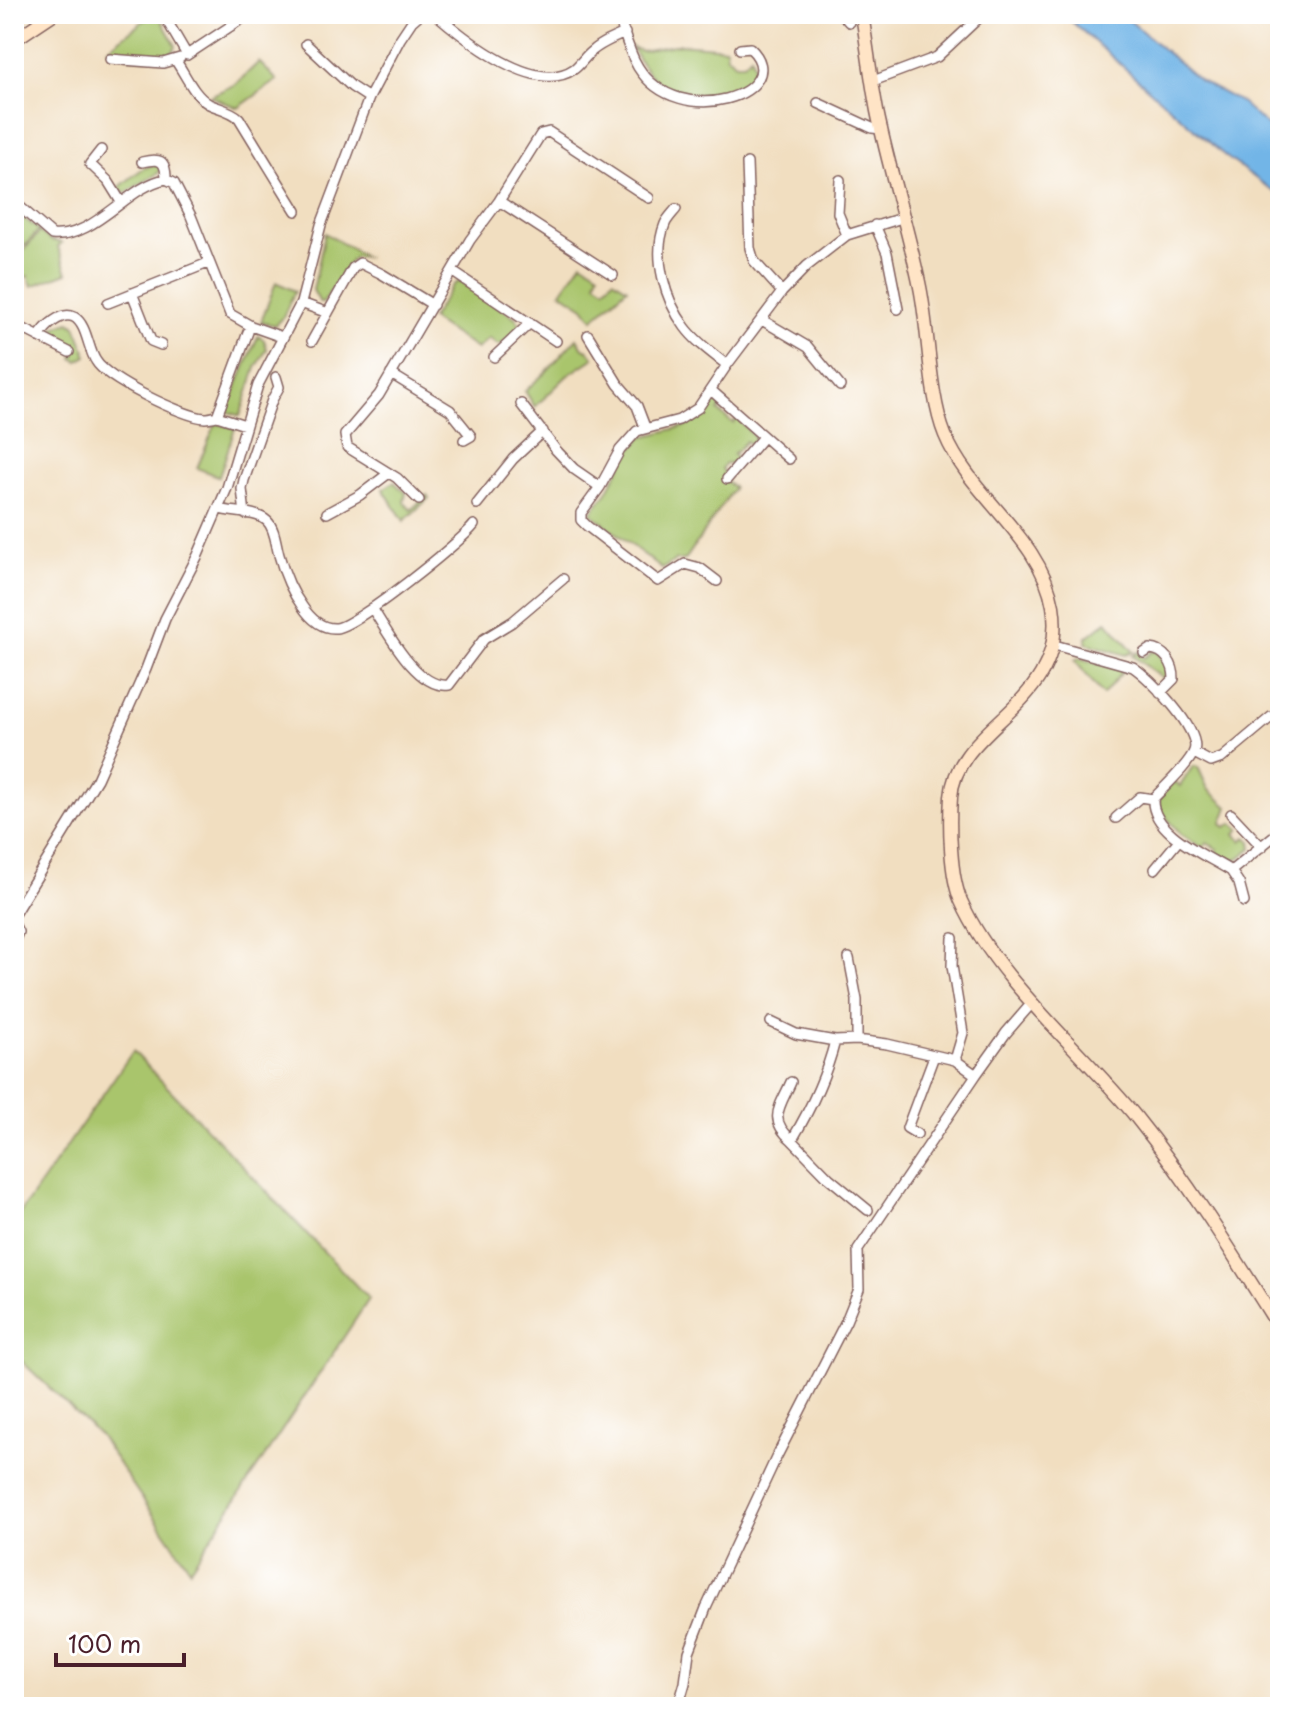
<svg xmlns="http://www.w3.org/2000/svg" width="1294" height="1721" viewBox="0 0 1294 1721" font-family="'Playpen Sans',sans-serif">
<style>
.green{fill:#a9c56c;stroke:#7a724c;stroke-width:2}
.water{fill:#72b5e7;stroke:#5e6a89;stroke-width:2}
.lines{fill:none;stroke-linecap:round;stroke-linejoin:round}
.street-casing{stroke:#84625f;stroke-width:12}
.secondary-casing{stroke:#84625f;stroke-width:15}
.street{stroke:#fff;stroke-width:9}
.secondary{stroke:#ffe4c6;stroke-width:12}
</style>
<rect width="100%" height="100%" fill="#fff"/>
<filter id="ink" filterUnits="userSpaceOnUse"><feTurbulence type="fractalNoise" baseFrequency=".0125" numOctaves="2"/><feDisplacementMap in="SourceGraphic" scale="16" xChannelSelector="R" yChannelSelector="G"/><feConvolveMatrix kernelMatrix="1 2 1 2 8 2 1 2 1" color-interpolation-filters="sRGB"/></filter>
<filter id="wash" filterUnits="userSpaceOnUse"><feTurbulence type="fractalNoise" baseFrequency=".006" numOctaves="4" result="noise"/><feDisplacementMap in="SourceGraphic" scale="32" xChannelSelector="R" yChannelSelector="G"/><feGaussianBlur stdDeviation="1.8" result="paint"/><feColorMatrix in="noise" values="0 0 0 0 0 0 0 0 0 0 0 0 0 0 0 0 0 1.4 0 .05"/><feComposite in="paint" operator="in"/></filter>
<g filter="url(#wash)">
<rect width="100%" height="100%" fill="#f1dec0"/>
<path class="green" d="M153,14H158L176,46L170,56C156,57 133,60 121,54C116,52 113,49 108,48Z
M680,44L726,48L727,56L736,63H744L751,56L756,73C747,88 736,91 719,95C675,103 651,86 632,47L641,51Z
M259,62L277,80L238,108L210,96L236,84Z
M154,164L159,165L161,170L157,174L125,193L118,188L142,169Z
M17,213L39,230L25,246L14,236V215Z
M40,232L50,240L62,243L58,247L67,273L32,286L28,276L14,281V261Z
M325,233L365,257H355L351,260L323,303H320L313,290Z
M582,262L599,273L596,282L605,288L613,279L627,288L593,319L584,307L561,292Z
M460,281L516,318L521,327L501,345L496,344L489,338L477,349L431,319L453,285Z
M276,282L295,291L283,317L275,325L261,322Z
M69,322L75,325L87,356L78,361L73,358L76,350L52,334L54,328Z
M258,336L264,340L267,349L256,368L240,416L226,411L225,408L230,403Z
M577,338L583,348L588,350L594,358L567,376L535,407L525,391L545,373Z
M714,400L722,406L718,411L733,423L737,418L755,438L751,445L746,441L733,455L739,460L733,464L726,463L722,468L725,475L723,479L734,488L685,560H676L662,569L591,513L607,492L626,456L642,437L686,426L699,419Z
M216,423L235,428L219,477L197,468Z
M394,482L406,493L404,502L411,510L427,495L429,498L404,521L383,489Z
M1107,621L1134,652L1126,655L1086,643L1087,637Z
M1153,651L1158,653L1169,668L1165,680L1133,656L1138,652L1144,658Z
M1079,658L1124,670L1103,695L1075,661Z
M1193,766L1198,767L1208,789L1228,807L1222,823L1226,827L1233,823L1240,829L1235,834L1242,841L1246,837L1251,841L1252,848L1236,860L1227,862L1215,855L1218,849L1207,843L1203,848L1181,834L1158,808L1160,798L1174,781L1180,786Z
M133,1051L369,1299L190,1569L99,1435L14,1354V1222Z"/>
<path class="water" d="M1063,14H1122L1200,81L1242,103L1265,124L1280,132V196L1225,156Z"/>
</g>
<g filter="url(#ink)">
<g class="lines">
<g class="street-casing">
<path id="street" d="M163,14L187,55L249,14
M436,14C465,39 535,96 574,69C581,64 585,56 592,51C601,43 613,38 625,33
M618,14C624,31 628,51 638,67C679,133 797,92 750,48L740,49
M842,14L849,22
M306,44L352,87L369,98
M110,59L163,63L180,58
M176,61C185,74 194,96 209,104C220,109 230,110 239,118L296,211
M873,81L937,57L983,14
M818,103L872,128L882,129
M101,150L90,164L108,181L121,202
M142,162C159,158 166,159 166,179
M747,163L750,248L754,261L782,292
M840,180L838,213L847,235
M499,201L613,275
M676,209C673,213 667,219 665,224C652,256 665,300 685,327C696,342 712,353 727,365
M14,210L19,206L52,235C95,239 127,186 166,179L174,183L191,216L230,314L251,326L282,337
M875,225L887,253L898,309
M453,272L556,341
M132,293L151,341L161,345
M108,303L208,263
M301,303L328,313
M762,320L808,347L840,386
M14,324L69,352
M588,335L618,384L637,406L645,427
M39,337C45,327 61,311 74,317C87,324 88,350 96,361C106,379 184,417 205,418C209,418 213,417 217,416L248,332
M312,341L353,268L360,263L382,274L433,305
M494,357L530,323
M391,374L450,410L471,436L464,440
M712,391L789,459
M521,404L556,450L574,469L600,487
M217,416L245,425
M727,479L763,437
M419,500L397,478L347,447L345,435L379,395L470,240L499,201L541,134L549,132L649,198
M477,504L513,459L543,431
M219,509C233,513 256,511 267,521C275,528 276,545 279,555C284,573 291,591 302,606C310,618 321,629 336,628C355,627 461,542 474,525
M327,513L360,495L389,473
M245,514L242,489L244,480L272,400L279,387L276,377
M717,581L700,568L685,564L658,581L587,526L581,520V513L600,487L620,450L637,431L679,420L698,408L727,365L782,292L807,266L847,235L905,217
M372,608C387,631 417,690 449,685L484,639L512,622L563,579
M1051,644L1133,667C1150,678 1202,731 1194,751C1189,765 1164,787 1153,799C1151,833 1206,855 1231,871L1280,831
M1144,653L1150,649C1165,650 1174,664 1174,679L1160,693
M1194,753L1211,762L1222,758L1271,717
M1231,814L1262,847
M1116,818L1140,797L1153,799
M1155,869L1179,840
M1231,871L1239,883L1244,902
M14,914L97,779L146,669L165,619L198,555L227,488L258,385L301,303L321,225L369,98L400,39L412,21L420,14
M14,924L18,932L14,942
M953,938L952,966L963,1033L955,1060
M849,958L857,1000V1040
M771,1022L796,1034L835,1041L857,1040L887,1044L955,1060L976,1075
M835,1041C826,1077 811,1108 792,1140L829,1178L868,1210
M791,1082C780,1107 767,1119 792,1140
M917,1134L907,1128L934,1056
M678,1707L685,1683L689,1652L706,1608L776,1458L846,1321L859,1289L858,1250L976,1075L1006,1033L1032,1003"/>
</g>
<g class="secondary-casing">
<path id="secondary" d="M862,14C867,46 871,79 877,111C889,170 908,228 920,287C929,331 929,396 945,435C971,498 1041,537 1053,606C1069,706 956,723 951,797C949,825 950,876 961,901C997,981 1081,1049 1136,1117C1190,1184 1235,1257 1280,1329
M14,40L53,14"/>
</g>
<use href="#street" class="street"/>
<use href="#secondary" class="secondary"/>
</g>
</g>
<rect width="1294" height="1721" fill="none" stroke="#fff" stroke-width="48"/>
<path d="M56 1653v12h128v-12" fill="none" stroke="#4a1f2b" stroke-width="4"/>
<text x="68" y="1653" font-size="24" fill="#4a1f2b" stroke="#ffffff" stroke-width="6" paint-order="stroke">100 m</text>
</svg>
